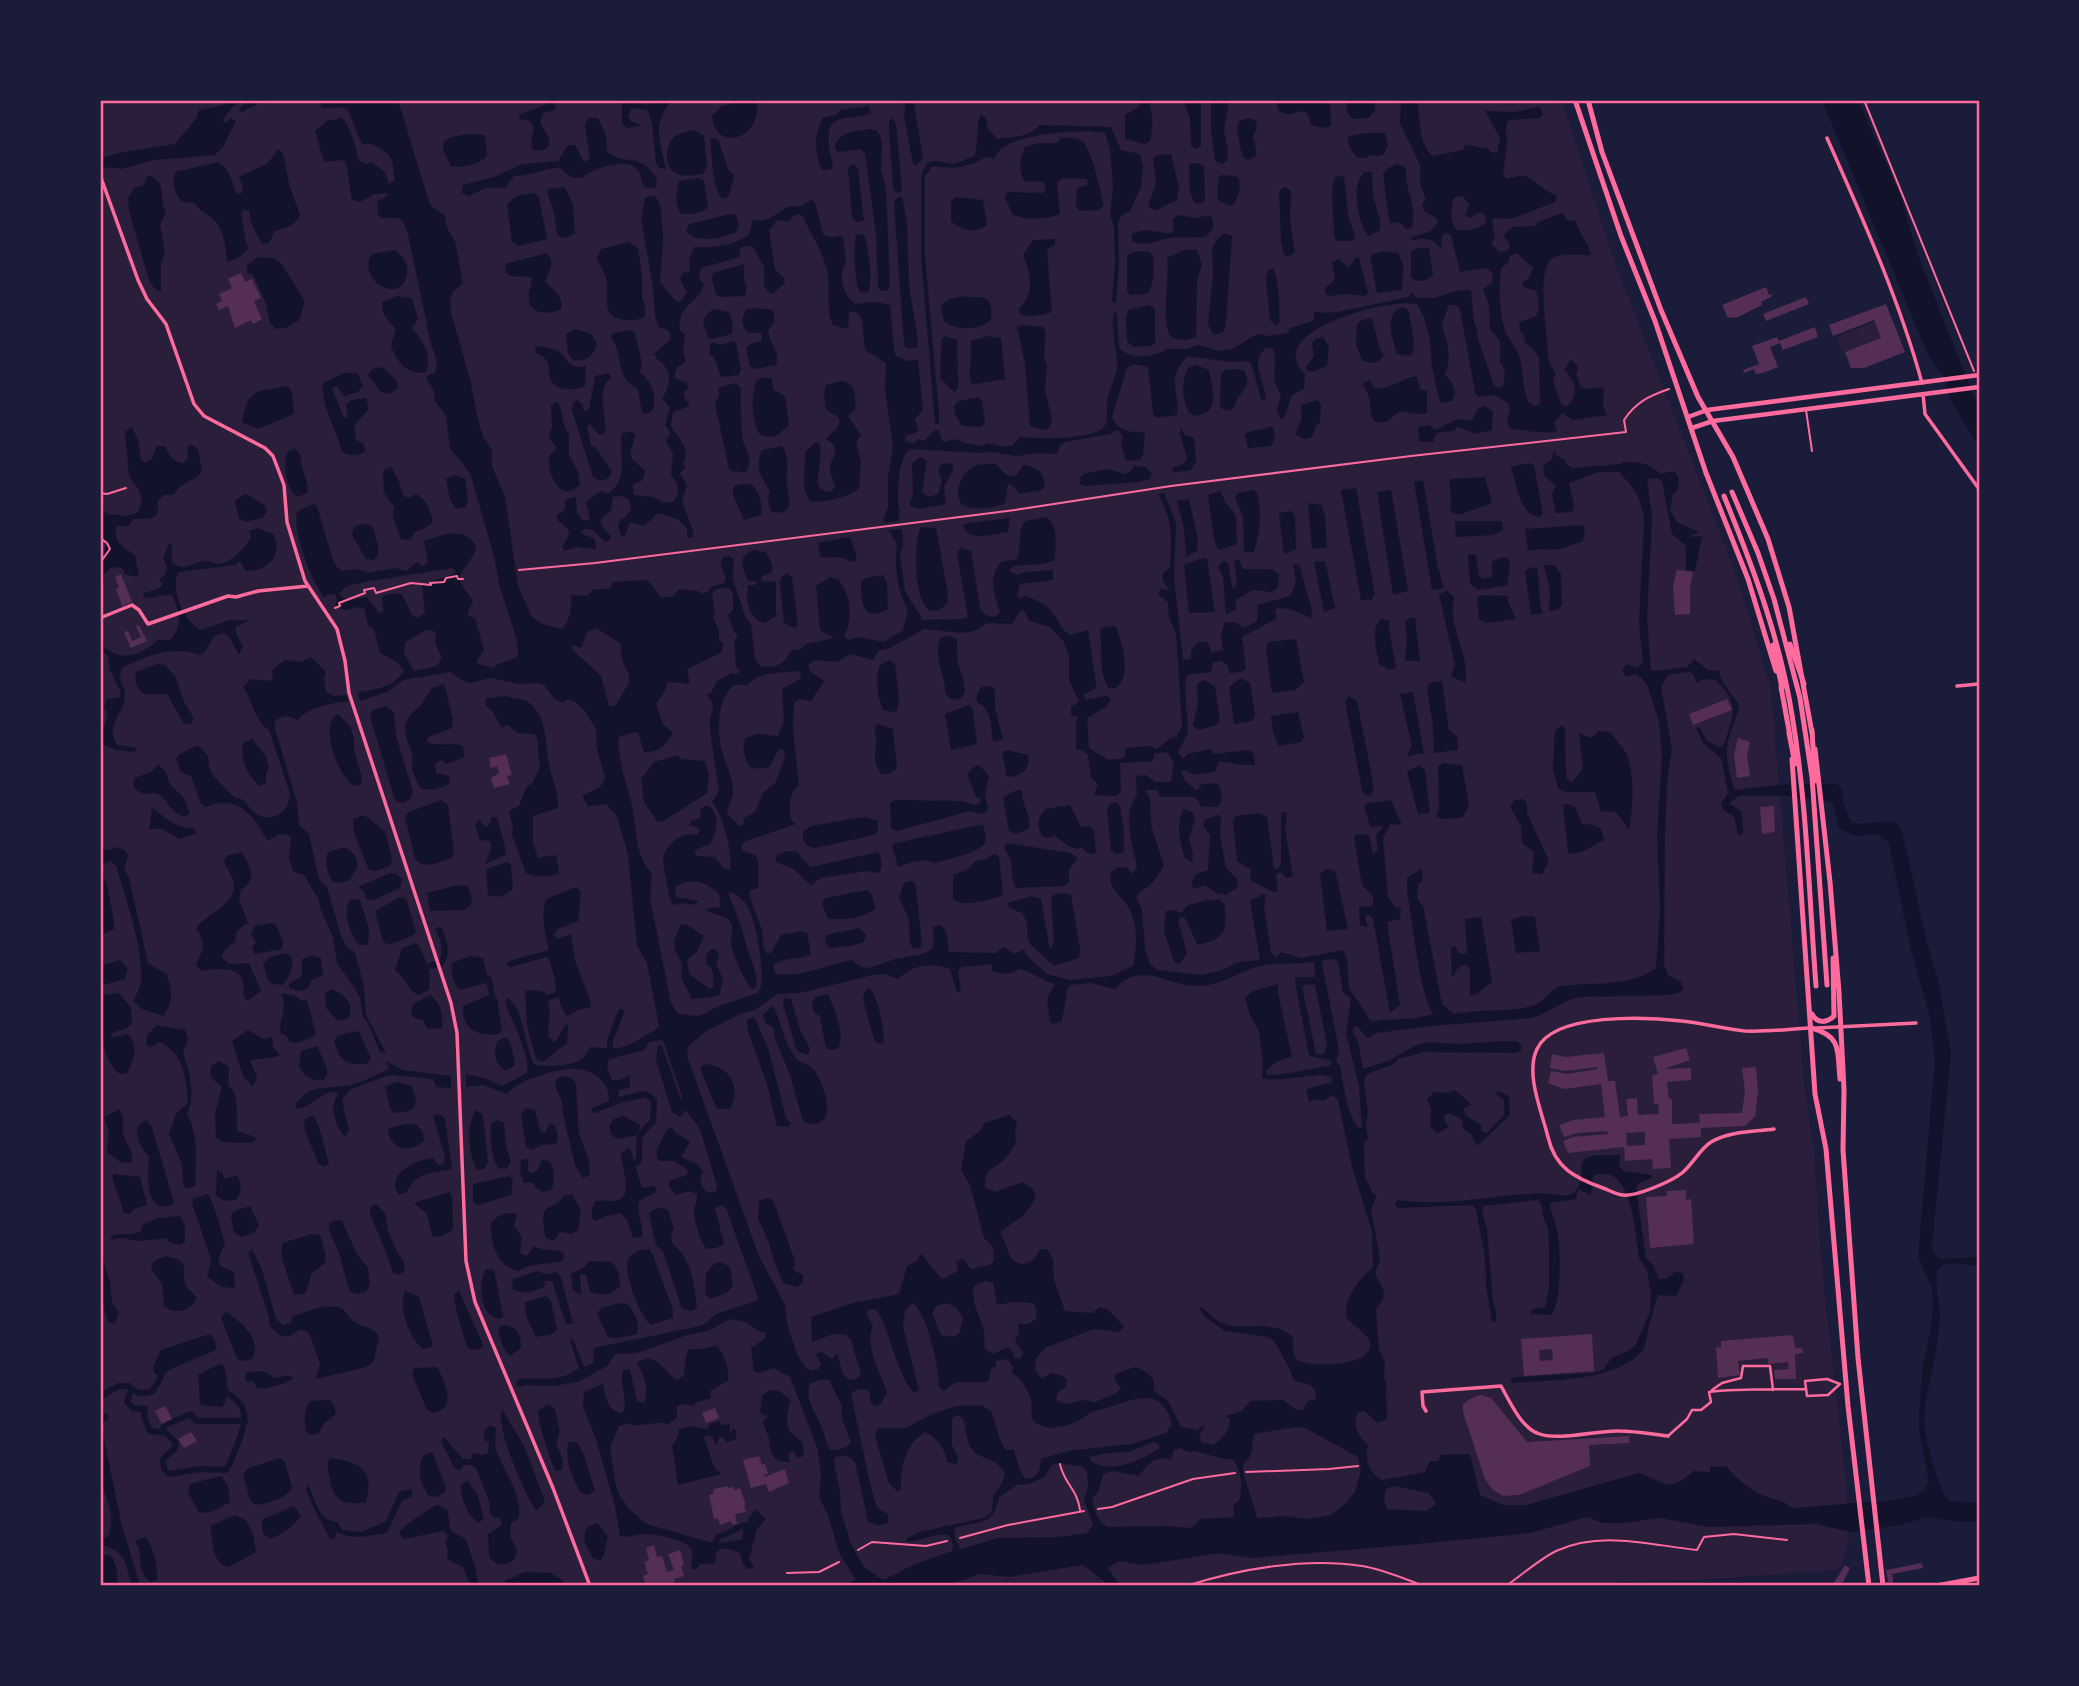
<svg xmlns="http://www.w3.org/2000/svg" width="2079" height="1686" viewBox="0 0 2079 1686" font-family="Manrope,sans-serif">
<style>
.green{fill:#2a1e3b}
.water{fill:#12122b;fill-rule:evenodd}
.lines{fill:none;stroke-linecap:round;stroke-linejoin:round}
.canal{stroke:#12122b;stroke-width:6}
.building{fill:#542f53;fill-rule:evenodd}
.path{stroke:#ff6b9d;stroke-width:2}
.service{stroke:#ff6b9d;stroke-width:2}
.pedestrian{stroke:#ff6b9d;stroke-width:2.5}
.minor{stroke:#ff6b9d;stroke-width:3.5}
.secondary{stroke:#ff6b9d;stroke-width:4.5}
.primary{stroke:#ff6b9d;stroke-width:5}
.trunk{stroke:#ff6b9d;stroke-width:5}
.neatline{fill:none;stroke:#ff6b9d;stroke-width:2.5}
</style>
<rect width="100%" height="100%" fill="#1b1b3a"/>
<path class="green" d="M100,100H1562L1612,255L1737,577L1771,690L1805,1091L1814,1147L1822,1271L1846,1481L1849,1541L1842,1566L1835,1570L1697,1580L1621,1581L1611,1586H100Z
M1875,322L1881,338L1843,353L1837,337Z"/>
<path class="water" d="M228,100H271V104L262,101C255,107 248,107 242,113L239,109L245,103L243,100L233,107L222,120L225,123L231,118L236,121L223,147L215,155L154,160L121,169L109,167L100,171V159L118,153L175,144L196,119L199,110L224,105Z
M317,100H398L430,205L445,216L447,228L455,241L463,283L453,292L450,300L451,313L470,379L478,420L483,437L492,450V466L505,497L518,586L532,617L542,624L563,629C570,618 572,608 571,595L587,596L594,589H610L613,582L644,580L649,582L661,597H672L679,589L698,591L703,594L709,591L710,587L724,583L726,578C722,570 719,565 723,557L729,556L734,559L733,579L745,616L751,624L755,659L761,666C777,669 783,664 791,651L801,649L806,644L835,638L820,630L816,586L830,577L838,579C852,597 853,617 844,637L849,640L858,637L884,642L903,630L908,610C897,593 894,563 897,544L888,530L902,529L903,546L900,554L905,591L923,620L962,619L968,617L957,553L961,548L971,551L980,608L985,615L994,617L1000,613C995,594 987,579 1001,562L1017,559C1022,546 1017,532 1025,521L1047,517C1059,527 1055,546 1055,560C1042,567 1026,563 1012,567L1009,571L1018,575L1024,572L1053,570V580L1020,584L1017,594L1019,598L1026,596C1037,600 1049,606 1055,616C1060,623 1062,630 1070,635L1088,630L1096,683L1095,689L1084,694L1085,700L1106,696L1111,699L1106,707L1087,718L1089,748L1108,760L1124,758L1126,748L1151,746L1156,749C1164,745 1167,738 1177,736L1182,726L1176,633L1169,618L1168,602L1158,595L1161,589L1169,590L1162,579L1164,572L1170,568C1171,535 1174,523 1158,494L1164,493L1176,523L1174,577L1183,660L1191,659V651L1198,642H1207L1212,653L1223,650L1221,634L1225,622H1236L1243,628L1257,621L1258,605L1290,596L1296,582L1293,565L1299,564L1312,611L1311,619C1302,613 1286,606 1275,609L1277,618L1242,637L1246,669L1241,672L1229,673L1228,666L1221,661L1213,662L1211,672L1187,675L1185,687L1188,733L1178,752L1183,759L1188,754L1210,749L1214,754L1249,750L1254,754L1255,765H1240L1219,761L1215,772L1195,775L1185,770L1181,772L1185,781L1196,790L1200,789L1199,785L1214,783L1220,786L1222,799L1218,807H1202L1195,797H1160L1157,790H1145L1150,798L1151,825L1164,866L1154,881L1136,896L1142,910L1145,949L1150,964L1157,970L1200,975L1220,971L1239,962L1260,960L1250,900L1260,897V894L1266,895L1264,908L1271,953L1276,957L1281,952L1302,958L1343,950L1347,958L1349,988L1371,1021L1417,1018L1433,1014C1419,992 1412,919 1407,890V878L1422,868V881L1418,884L1417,899L1423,906L1442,1004L1454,1014C1480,1008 1511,1013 1535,1005C1546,1001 1550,988 1561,986C1591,982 1630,988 1656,968L1660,909L1657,834L1662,755L1659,721L1647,685L1641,677L1635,674L1626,677L1622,671L1627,664L1638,668L1643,662L1639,623L1644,520C1642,498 1634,488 1619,472H1598L1569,483L1574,505L1572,512L1556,513L1552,494L1556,485L1545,477L1543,466L1552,459L1554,449L1556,455L1566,460V464L1572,468L1621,464L1622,462C1636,462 1650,462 1660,474L1674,471L1678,477L1679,488L1673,494L1670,510L1677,522L1700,533L1691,535V537L1702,536L1695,571L1686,570V546L1672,534L1662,481L1658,478L1647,479L1652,517L1647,618L1651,670L1655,671L1687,667L1694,659L1708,670L1719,671L1722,681L1739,705C1737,717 1732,726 1729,738C1724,753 1729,775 1735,790L1775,785L1837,784L1843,790V803L1851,822L1860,824L1894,821L1902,830L1927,943L1939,984L1951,1054L1932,1246L1934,1253L1940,1259L1979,1257V1266C1967,1266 1947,1258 1938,1269C1933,1276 1940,1306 1940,1317C1938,1336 1936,1357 1931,1375C1927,1393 1923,1409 1925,1428C1927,1447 1937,1477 1944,1495L1949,1501L1979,1503V1522H1958L1928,1517L1900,1525L1851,1532L1816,1524L1708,1527L1660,1518L1624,1523H1602L1587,1517L1530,1533L1417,1544L1252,1558L1219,1553L1143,1565L1119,1561L1108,1568L1120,1586H1110L1083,1565L1009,1577L980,1574L945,1586H841L856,1580L839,1553L828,1515L819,1497L821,1476L818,1450L790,1377L774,1368L759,1373L754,1371L751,1348L766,1338V1333L756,1330L747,1322L730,1319L708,1331L687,1335L637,1353L615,1354L607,1366L578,1382L553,1386L526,1385L518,1387L516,1381L520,1379C542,1377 561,1383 579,1368L570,1340L573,1339L584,1367L594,1363L593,1348L695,1327L705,1324L716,1314L756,1301L758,1298L726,1208L722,1205L715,1208L724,1244L716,1248L707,1249C700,1242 694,1221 694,1211C694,1204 698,1201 697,1194L689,1191L676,1195L669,1186V1181L687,1175L688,1170L674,1161H659C651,1150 664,1141 666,1130L672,1127L675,1132L690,1142L681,1157L697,1164L703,1172C699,1181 700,1186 708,1193L716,1191L717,1186L700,1129L686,1110L680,1117L672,1112L656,1060L658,1045L662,1046L681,1100L682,1097L663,1040L649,1042L645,1050L609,1059L607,1066L612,1080H619L630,1075V1087L619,1090V1100L614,1103L612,1107L608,1106C614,1088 597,1071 578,1069C561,1067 517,1080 507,1094L483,1085L466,1087V1074L488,1079L502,1086L527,1073C531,1055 511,1021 505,1001L507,998C523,1005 525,1048 534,1064C546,1068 575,1066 584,1057C586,1054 588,1051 590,1047C619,1049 620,1051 645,1036C651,1032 654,1032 659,1026L647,963L637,946L628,855L617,816L606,804L588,806L582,796L600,787L605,778L597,749L596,729L584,710L575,702L568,699L563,703L554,698L544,685L538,683L519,684L490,678L471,683L463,681L450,672L404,680L387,692L360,701L358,692C374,690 396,687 404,670L397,662L380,653L374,629L368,625L364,608L357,607L346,610L335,607L337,598L335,595L329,594L324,597C312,583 290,526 298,511L313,504L317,506L333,560L337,567L341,571L358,569L368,573L395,568L406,571L417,562L423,567L428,562L424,541C442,535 463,525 476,546L474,554L459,577C461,589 470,592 473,603L468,611V616L475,618L484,650L477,660L478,664L494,668L496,665L518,657L517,641L499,584L494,556L470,473L450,448L446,416L435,401L433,388L426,379L427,376L435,373L437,362L430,340L408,234L403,221L398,218H381L378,214L377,202L387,196V193L374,194L360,202L352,200L346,163L342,160L324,162L315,131L328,120H336L341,117C350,124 357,150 359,161L366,164L372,162L385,172L389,184L395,180C392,161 395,156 377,147C371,143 369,143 362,145L348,109L342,107L323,108ZM452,568L456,571L453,574L422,585L425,612L418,618L412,615L402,594H388L382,597L383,611L379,613L367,597L346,601L339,594L347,586L370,581ZM722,588L730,589L733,595V610L728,615L734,632L738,635L734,642L736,667L740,670L738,674L732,673L717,681L711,693L706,694L712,702L713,709L710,718V730L719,791L712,802C723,815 733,853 730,870L723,868L715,857L696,856L694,853L697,849L710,844C717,832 721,816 709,806H704L701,809L700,818L691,821L689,825L700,828L698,835C686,834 683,834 673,842C658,855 664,867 667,884C669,892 669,898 673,905L684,903L693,905L699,901L676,897L675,887C691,877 704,881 718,893L721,903L720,907L707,909V911C713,915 727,915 731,923C734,930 730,938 731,945C733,955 746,986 753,989L757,985C757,969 749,957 745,941C742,925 734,909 728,893L732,892C738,896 745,901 748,907C756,922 768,979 758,993L721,1005L699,1016L678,1014L671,1003L650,898L652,873C634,857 637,823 631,801C625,781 620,762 618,742L620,736L635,732L638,733L644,752C659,753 666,745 673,733L663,724L656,704L665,691L668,682L690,684L687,669L722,652L723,642H719V630L713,618L715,611L712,594L715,590ZM1021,610L1026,613L1029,621L1050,627L1064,642L1069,657V680L1079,701L1071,707V715L1078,717L1076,724V749L1082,750L1088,755L1091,777L1098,785L1094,795L1116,796L1121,792L1120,763L1153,761L1154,754L1168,752L1174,764L1171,782H1155L1146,775L1136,776L1137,796C1121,813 1133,846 1137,867L1132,874L1126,867H1119L1111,872C1107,891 1123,895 1130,910C1138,927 1137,948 1133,966L1111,976L1070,980L1047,974L1026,955L1024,949L1015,954L1003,947L996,953L949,952L946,931L941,925L933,927L934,939L932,949L923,954L895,959L869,968L861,967L852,960C826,964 804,978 776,974L774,971V965C784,956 800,961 811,954L807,933L801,931L781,935L771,953H768L764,949L762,930L749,895L750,890L758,888V860L755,855L742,851V845L746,841L796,824L791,820C789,807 788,793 799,786L793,730L794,702L800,699L812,701C815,692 820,689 824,681L810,671L808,664L816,660L837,662L850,654L873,660L878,651L888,649L924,629L962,633L974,631L988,623L1012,624ZM596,628L620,643L622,660L629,675V683L615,706H609L601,676L572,649V645L581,648L587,632ZM427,630L434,631L436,637L435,643L442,658L437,666L414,671L404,654L405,644L408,640ZM796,671L801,672L800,679L782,689L784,721L778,736L758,734L745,738C743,749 743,757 750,767L760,769L769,767L779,749L784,750L785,757L776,782L763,793L755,812L744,818L743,825L739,826L727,813C728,805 733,799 733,792C733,776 725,763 721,748C717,728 717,699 734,685H747L755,678L767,674ZM1689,672L1693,674L1697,683L1704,679L1716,680C1740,705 1734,715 1724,744L1720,748L1707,741L1699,727L1696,729L1703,743L1721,758L1728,793L1721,804L1723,810L1734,816L1738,835L1743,834L1742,812L1729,803L1739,796C1761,796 1816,793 1833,804L1839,828L1855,836L1878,834L1889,843L1911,950L1930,1017L1935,1061L1918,1256L1932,1288L1933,1306L1931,1328L1922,1371L1919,1415V1430L1929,1482L1925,1489L1915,1496L1896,1500L1792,1508C1783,1500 1778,1501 1767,1497C1751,1491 1738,1480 1727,1467L1710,1466V1472L1694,1471C1665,1494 1669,1483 1639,1473L1526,1505H1503L1480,1495L1470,1454L1440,1455L1438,1461H1430L1425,1472L1382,1480C1368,1472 1365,1461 1368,1445C1359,1436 1351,1426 1358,1413L1364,1411L1378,1423L1387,1419L1386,1381L1384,1378L1385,1363L1379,1349L1376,1309L1383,1299L1384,1291L1375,1273L1380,1259L1371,1209L1377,1195L1373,1194L1365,1177L1364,1144L1368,1139L1366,1127L1368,1113L1364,1080L1367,1074L1394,1064L1398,1059L1424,1052L1516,1053L1521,1050L1522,1045L1516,1041H1508L1458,1044L1429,1042L1416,1045L1388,1061L1363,1069L1358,1041L1354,1035L1353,1028L1357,1026L1367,1038L1377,1033L1431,1026L1532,1018C1549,1013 1563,1000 1580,997L1668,995L1679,993L1683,989L1681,982L1668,975L1664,965L1665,834L1667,782L1672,750L1661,687L1668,675ZM1334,959L1338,962L1343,993L1351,998L1346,1032L1359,1087L1362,1127L1359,1128C1346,1113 1344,1085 1340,1066L1336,1061L1339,1050L1322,964L1323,960ZM1314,962L1315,977H1296L1295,982L1309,1055C1317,1059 1324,1057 1332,1062L1329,1066C1313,1068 1282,1076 1267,1075L1266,1071C1273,1063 1282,1058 1292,1057L1278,993V984L1253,991L1245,998L1250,1015L1259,1031L1263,1063L1262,1078C1282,1084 1323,1069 1333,1078L1331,1083L1312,1087L1306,1090L1309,1102L1316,1099L1324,1101L1333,1095L1338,1100L1352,1167L1372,1231L1373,1267C1359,1279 1344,1298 1346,1317C1351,1324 1366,1333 1369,1340C1380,1368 1304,1368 1296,1359C1292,1353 1293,1344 1293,1337C1272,1319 1252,1330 1227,1325C1215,1322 1209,1311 1198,1306L1205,1317L1225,1331L1267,1337L1274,1341L1291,1371L1293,1380L1310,1385L1315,1390L1316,1399L1308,1401L1303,1410H1297L1283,1400L1251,1401L1240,1412L1225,1416L1230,1419C1229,1431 1223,1439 1213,1445L1202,1443L1199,1437L1205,1425L1196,1430L1181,1427L1168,1401L1154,1391C1157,1376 1147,1372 1135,1367L1115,1374V1381L1121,1388L1117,1393L1095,1402L1085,1400L1066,1404L1056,1400L1058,1392L1066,1387L1067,1380L1061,1375L1051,1373L1042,1379L1035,1370L1036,1358L1045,1348L1094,1329L1118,1332L1124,1327L1109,1310L1100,1307L1092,1313L1065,1311L1054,1280L1053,1259L1047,1249H1040C1035,1264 1017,1271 1009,1254C1006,1247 1004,1239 1000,1232L1024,1215L1036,1198L1033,1189L1022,1182L995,1192L985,1187C986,1168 989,1171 1003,1161C1008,1157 1012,1148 1016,1143L1015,1133L1017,1122L1009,1115L985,1123L980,1131L966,1141L961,1170L970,1185L984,1238L993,1247L994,1261L989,1265L971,1269L963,1259L956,1261L958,1271L942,1279L921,1254L917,1261L907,1266L899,1294L853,1303L811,1317L812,1342L833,1334L846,1335L851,1340L861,1374L858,1378L849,1380L843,1374L837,1354L832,1359L822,1352L816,1354L821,1365L818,1369L813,1371L806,1368L797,1355L787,1323L785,1305L759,1256L687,1056L688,1046L710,1029L742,1013L755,1010L777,994L800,993L873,975L885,974L898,979C912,965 932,962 950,969L957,993L961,991L958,971L962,967L992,964V971C1002,975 1010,975 1019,969C1033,972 1041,980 1055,984L1047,999L1050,1022L1054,1024L1062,1021L1067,990L1070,985L1090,983L1115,989C1141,960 1165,985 1196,986C1221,987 1241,969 1264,965C1280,963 1297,964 1314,962ZM1309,984L1315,985L1327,1044L1324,1054H1316L1302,986ZM985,1281L993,1283L997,1305L1015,1302L1033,1303L1037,1311L1036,1319L1028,1324H1018L1019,1332L1015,1341L1023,1353L1020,1359L1014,1358L1013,1352L1008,1347L993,1354L985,1349C984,1343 985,1337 984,1331C981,1317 970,1302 974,1286ZM913,1303C928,1315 939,1368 939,1387L944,1391L956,1382H988L991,1369L996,1366V1361L1007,1359L1013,1367L1012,1373C1026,1381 1035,1401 1031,1417C1043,1437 1077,1425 1091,1412C1122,1407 1160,1377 1172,1424L1166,1433L1132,1444L1068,1451L1041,1459L1039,1472L1031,1479L1025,1478L1020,1471L1014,1450H1006L1001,1442L991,1411L981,1405L956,1406L932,1414L906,1428H878L875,1436L889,1483L898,1492L901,1489C901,1466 904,1446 925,1432C936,1437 946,1449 947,1462L957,1464L958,1457L952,1445V1418L957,1415L963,1418C966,1427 966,1438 970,1446C978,1462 995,1454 1005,1474L1002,1483L993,1496L992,1511L984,1518L919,1532L906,1539V1542C922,1541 932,1533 949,1535L953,1545L952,1551L915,1564L883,1580L864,1567L851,1544L841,1512L840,1492L834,1462L835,1457C844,1455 849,1456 855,1462L868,1521C876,1526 879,1527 888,1523V1514L877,1508L871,1488L851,1394L856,1390L865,1389L870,1393V1402L874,1406L881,1404L887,1392C881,1374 864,1346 873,1326L866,1313L871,1309L877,1310C892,1336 896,1373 914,1393L919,1390L903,1326L905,1311ZM947,1303L957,1308L963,1318L960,1332L955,1337L941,1335L932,1313L936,1306ZM820,1380H829L842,1406V1419L851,1442C847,1448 838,1451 830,1450C826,1443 825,1435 822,1428C816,1411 804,1401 810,1383ZM1295,1427L1305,1428L1358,1457L1361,1470L1355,1492L1345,1504L1331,1515L1308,1519L1284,1516L1257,1518C1254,1501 1246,1487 1243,1470C1242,1463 1247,1461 1250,1456C1253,1450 1252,1441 1254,1434ZM1154,1442L1159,1445V1449C1140,1460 1112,1475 1091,1461L1090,1457L1107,1453L1129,1452ZM1180,1448L1189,1452L1194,1451L1224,1459H1232C1242,1470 1243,1487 1239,1501L1234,1504V1517L1201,1519L1191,1528L1165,1526L1107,1527C1097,1520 1094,1511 1092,1499L1099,1490L1103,1474L1112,1471L1139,1476C1148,1463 1156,1455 1171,1460L1174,1450ZM1056,1463L1081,1466L1087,1471L1088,1487L1084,1500L1093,1524L1088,1533L1059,1537L998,1538L961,1549L955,1539L954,1530L957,1527C981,1520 993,1527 999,1497L1017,1485L1029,1484L1045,1477L1051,1466ZM1393,1486L1429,1493L1436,1504L1426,1511L1387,1509L1384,1499L1386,1489Z
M549,100H556L555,110L543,113L540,123C543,128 548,135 549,139C551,150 540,153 532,149L531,142L534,128L530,121L519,119V115C529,110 540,109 549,102Z
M622,100H633L646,105L657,100H672C651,126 660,138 666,169L659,168L656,163L652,124L648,110L632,108L628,116L631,121L643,126L627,128L622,124Z
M737,100L757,101C762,140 715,153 712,116L722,106L731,104Z
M909,100L914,104L923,158L916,166L913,164L904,115L906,101Z
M1143,100L1149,101C1153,115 1153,128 1150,141L1145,144L1125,139V115L1139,107Z
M1183,100H1201V146L1197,149L1191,146L1190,118Z
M1211,100H1229L1224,130L1228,152L1227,161L1222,164L1215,161L1211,129Z
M1277,100C1294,100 1315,96 1330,105L1331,125L1325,128L1311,125L1308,114L1303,111C1292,113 1288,118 1278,110Z
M1348,100H1375V110L1369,118L1354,119C1347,115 1345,108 1348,100Z
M1401,100H1417C1421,120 1417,140 1432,156L1463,150L1465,144L1481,148L1486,147L1491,152L1497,153L1500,138L1485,111L1514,112L1540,107L1543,115L1540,118L1509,120L1506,124L1507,143L1503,175L1507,179C1530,171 1530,180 1546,190C1550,193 1554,194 1557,197L1555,202L1511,219L1495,218L1492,220L1495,238L1491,243L1499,252L1507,251L1510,247L1509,242L1503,235L1513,227L1536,226L1538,222L1562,213L1567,220L1575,221C1579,232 1590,246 1591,255C1579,256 1564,252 1553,258C1535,267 1548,337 1548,356L1550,365L1556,373L1553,381L1561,404L1566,407C1580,397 1576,380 1564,370L1571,359L1578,367L1576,375L1581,387L1588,389L1602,387L1604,389L1603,407L1607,415L1573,420L1562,413L1554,423L1557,431C1547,434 1522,431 1510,428L1507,422L1510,409L1508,403L1494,395L1478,397L1475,392L1460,309L1456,305H1449L1442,324C1446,343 1453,353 1445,375C1453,382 1458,392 1452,401L1440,403L1432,368L1430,340L1424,317L1417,304C1387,298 1261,332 1305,374L1304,389L1292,395L1284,418L1280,419L1277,409L1281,397L1274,380L1275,353L1272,348H1266C1249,362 1265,382 1266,399L1261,400L1252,365L1248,361L1229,362L1188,356C1164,380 1181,391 1177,415L1156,418L1153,414L1148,367L1134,364L1127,368L1112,417C1116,430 1130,433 1143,432L1145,435L1143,455L1140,460L1126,461L1121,444L1123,437L1119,431L1115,430L1111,434L1065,442L1060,446L1057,454L1040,453L1016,456L992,452L981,453L910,449C899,457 898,485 898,498C898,507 901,513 898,521L886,523L883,520L888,507V477L893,447L885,388L886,363L865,350L862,319L859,314L852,311L849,313L848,329L833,325C825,308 831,289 827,271C823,250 811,236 803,216L798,214L792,216L790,221L778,220L769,230L775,269L784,278L785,283L772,294L767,291L764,286V266L752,246H745L740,249L739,257L701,268L699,279L704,285C698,305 677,303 680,331L685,334L683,351L686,362L677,367L674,378L687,383L688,389L684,392V397L690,406L673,412L671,426C677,437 687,444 686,458L683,461L685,468L680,473L687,485L682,501L693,531V538H687V528L677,519L658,513L644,526L630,522L625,536H621L618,525L621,519L626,517L631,508L629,500L622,496L613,497L611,510L601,519V524L611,537L609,541L605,542L593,530L585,529L580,533L595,539L596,549L576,547L565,551L562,547L570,533L566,527L557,520V515L565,510V500L576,497L577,514L584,521L590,520L586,502L601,491L607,494C631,479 618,455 622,433L631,432L636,434L630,453L632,459L645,471L643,480L633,485L634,495L653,497L664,503L673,502C681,493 680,484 671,476L673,453L665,440L671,434L665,425L670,408L662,398C668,390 672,377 666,368C663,362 657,361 654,354L671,339C670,330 667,329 659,327L655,316L653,286L641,219L645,198L650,196L656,197L661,208L663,240L660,282L675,300L680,302L687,293L680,279L683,273L690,272L689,260L694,247C714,248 732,246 749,235L753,220C777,224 782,200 800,207L812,200L816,205L823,234L830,237L843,236L846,262C837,276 843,295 855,304L876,302L890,305L894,350L896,356L908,361L918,360L923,410L915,419L918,432L906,436L905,441L914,444L918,439L924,441L935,430H939L942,441L947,442L954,439L964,443L982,446L987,443L1005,447L1012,446L1020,437C1035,438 1101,442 1106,423C1108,415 1106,405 1108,396C1111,386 1117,375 1117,365C1117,348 1110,328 1114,312L1117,314L1119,347C1127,360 1155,358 1166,349H1188L1198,345L1219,351L1232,349L1257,334L1268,336L1287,333L1290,328L1313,321L1315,311L1324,313L1338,312L1408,297L1412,292L1416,298H1434L1457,291L1471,290L1474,322L1478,332L1477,336L1494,385L1498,388L1503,386C1505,377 1507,370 1500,363V341L1490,329L1489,305L1483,289L1492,283L1493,273L1486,268L1460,272L1451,236L1448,233L1442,235L1441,249C1432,238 1424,237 1411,241L1412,237L1431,231L1438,222L1436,218L1424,211L1422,204L1426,200L1420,184V165L1400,123ZM1457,196L1463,197L1469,204L1465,215L1469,218L1481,212L1485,216L1487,222C1479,228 1466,233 1456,229C1449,220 1452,210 1453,199ZM1517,253L1533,268L1529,278L1523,282V287L1536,291C1539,300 1540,308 1536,316L1520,322L1519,329L1524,336L1525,342L1534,350L1539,358L1540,404L1535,406L1529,403C1522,389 1524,374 1520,359C1518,348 1508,340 1505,330C1499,311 1499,287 1501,268L1508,263L1510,256Z
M1822,100H1858L1902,200L1917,253L1976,402L1979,412V446L1951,401L1943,375L1929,357Z
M869,106L871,113C861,118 849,116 838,120C822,126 830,153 833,165L831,170H822C814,154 814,132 823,118L836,115L840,110Z
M981,114L986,118L988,129L997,139C1011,136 1031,138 1039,125L1111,127L1121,150L1140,154L1143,168L1141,187L1130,211L1122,215L1118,222L1119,264L1116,303L1112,302L1115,263L1114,228L1110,216L1113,187L1110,149L1105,133C1083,128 1016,134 1000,150C999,151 994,158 994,159L985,157C968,168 953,169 933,166L925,176V256L939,412V424L935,423L921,257V181L922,173L928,162L935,161L954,164L974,156C980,143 975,124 981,114Z
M588,118H598L606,135L607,151C623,167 639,150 657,179L655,188H646C640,182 643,174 636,168C625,158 591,169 582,178H572L560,168C544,168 531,176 514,176L505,188H485L469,196L462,193L463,185L494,177L522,164L558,161L568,145H575L584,162L590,159L585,125Z
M893,118L896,124L902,189L900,193L895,192L893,188L889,127V121Z
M1249,118L1256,121L1257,128L1253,136L1257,154L1253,158L1247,160L1242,156L1237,129L1239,121Z
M870,129L876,130L880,135L882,143L881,170L886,189L890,283L888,291H882L878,287L876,234L865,153L860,149L838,152L835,149C836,131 856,131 870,129Z
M694,130L704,136L707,167L704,173C695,175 684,178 676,173C664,168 665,146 673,138C678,133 688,132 694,130Z
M1365,133H1385L1388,145L1384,154L1378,156L1370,155L1366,158H1358C1351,151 1348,146 1348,136Z
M468,134L485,135L487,156C481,164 460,169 451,166L443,150L444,142L451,137Z
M710,138L718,139L728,169L734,176L729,196L722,199C712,187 712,154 710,138Z
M1061,138C1067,138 1078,137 1083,142C1093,153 1100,190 1104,206L1098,210L1080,211L1076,206L1077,188L1088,185L1087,179L1063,178L1057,182L1060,214C1047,220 1026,220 1013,215L1005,198L1007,192L1043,193L1046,188L1044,182L1025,181C1018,173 1020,157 1025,147L1038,143H1057Z
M278,149L283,154L290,187L300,215C295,226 286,228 275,231L269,243L262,244L252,225L249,211L244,210L241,213L246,243L249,249L236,259L227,262C226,247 224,229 212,218C204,212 199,211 195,203L182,202C174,192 172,184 175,172L218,162C229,168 232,180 235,192L241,194L243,187L239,177L268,163Z
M1171,154L1179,188L1177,200L1156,210L1151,209L1148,206L1156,183L1153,158L1157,155Z
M854,163L858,170L864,220L857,222L852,218L848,168Z
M1198,163L1204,166L1205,199L1203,203L1196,204C1187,195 1190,177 1189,164Z
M1396,164L1405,167C1407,173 1406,178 1407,184C1410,198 1417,213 1411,228L1406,229L1399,222L1391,223C1387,217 1385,185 1383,174L1387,169Z
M1365,172H1372L1373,195L1380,220V230L1368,236C1358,222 1350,183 1365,172Z
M148,175C168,182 158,196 166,213L160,224L165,252L161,265V292L154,288L149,280L129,211L128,198L134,188L144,185Z
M1222,175L1235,176L1239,179L1240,188L1235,203L1230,206L1218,200V178Z
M1344,176L1348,214L1355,237L1352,241H1338L1334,238L1332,189L1335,177Z
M699,178L704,181L708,207C701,214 691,214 682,214C673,204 677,192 679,181Z
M565,187L573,205L575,233C553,248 557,225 554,212C552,203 547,198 548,189Z
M1285,187L1291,191L1290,220L1295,252L1290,256L1284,255L1281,242L1279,191Z
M535,193L539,198L547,239L519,246L512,242L507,204L517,196Z
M902,196L907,223L909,286L918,340L917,347L910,349L905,347L903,330L894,204L895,199Z
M956,197L983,200L987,225C976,234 960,230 951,221V201Z
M730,214L736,215L739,225L736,232C722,238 697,245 686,231L689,224Z
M1178,215L1195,218L1211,215L1214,227L1206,237C1193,239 1177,236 1165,239C1154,242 1143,247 1132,241V234C1146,226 1158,234 1172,233L1174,227L1173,219Z
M1224,233L1232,236L1226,323L1224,332L1213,335L1208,324L1213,274L1212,249L1215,242Z
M864,234C869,251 872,274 869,291L864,293L859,291C855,279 853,248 856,235Z
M1055,239V245L1049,248L1047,252L1052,312C1042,315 1029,318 1019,314V308C1035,295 1031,272 1023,255L1033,240Z
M628,242L638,248L642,276V298L645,306V316C639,320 636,320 629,320C603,320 607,304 607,284C607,276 600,266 597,258L601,249Z
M1418,248H1429L1433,275C1426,281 1417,284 1411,277V252Z
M395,250C403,256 409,264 407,274C403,305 357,283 371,254Z
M1184,250H1197L1202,265L1197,281L1196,337L1186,340L1171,338C1160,316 1170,283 1167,258Z
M1139,251L1149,252L1153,256C1154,268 1155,285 1147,294L1131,295L1127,292V257L1129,254Z
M1383,251L1398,253L1403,264L1402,290L1377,293L1370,255Z
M547,253C557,264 548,271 545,282C555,292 563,294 561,309C546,316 526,314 529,293C530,286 533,284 531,277L510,276L506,273L505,264Z
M258,257L274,258L282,264L305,302L299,320L288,327L276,329L270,323L266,303L253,275L247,273V265Z
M1359,257L1368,293L1365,296L1347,294L1328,296L1325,293V288L1335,280L1332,263L1338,259L1349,268L1355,258Z
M744,264V280L747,286L745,296L720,297L716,294L712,280L713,273Z
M1273,268C1279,279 1280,310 1279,323L1276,326L1270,320L1266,280L1268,271Z
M397,296L412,298L418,319L412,328C422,339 434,359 425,373C406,374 397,362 391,346L396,329C388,321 381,314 382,302Z
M980,297C992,298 992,310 991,320C977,331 958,331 944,321L941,307C949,294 967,297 980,297Z
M1149,305L1155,308V343L1151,346L1133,347L1127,341L1126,319L1128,310Z
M1403,307L1409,311C1410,326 1418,344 1411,356L1397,354C1392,337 1383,314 1403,307Z
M757,308L773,310L775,321L768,331C769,343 781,351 776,365L756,369L750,366L746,348L750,344L761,341L762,337L761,333H748C741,326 741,316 747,309Z
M714,309L729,312L733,325L732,334L712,339L708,338L703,321L708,313Z
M1372,318L1380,350L1384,354C1379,364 1372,365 1362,360L1356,345L1357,324L1362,320Z
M1022,325L1043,327L1046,332L1044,355L1047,366L1045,389L1052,420L1049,428L1042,430L1030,426L1025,364L1017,327Z
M576,329L591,334L597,344C593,356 586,362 573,360L568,353L566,334Z
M631,330L635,333L642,363L640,372C652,382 657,394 653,410L647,414L642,413L638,389C613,376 625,357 611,337L613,333Z
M946,336L957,340L958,387L955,392C948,389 947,382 940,379L942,338Z
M988,336L1001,338L1005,379L975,384L971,383L970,377L971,341Z
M1323,337L1329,347L1327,366L1312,372L1307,371L1306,367L1314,356L1312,344L1315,339Z
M733,341L736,343L741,369L739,375L721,377L714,357L709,354L711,342L722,345Z
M542,346C549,348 558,349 563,355C571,366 572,368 586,366L585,386C576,390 559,392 552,382C545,370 555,361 536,353L535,348Z
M1196,365L1209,370C1212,390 1222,412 1195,416L1189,413C1183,398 1180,384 1188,368Z
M383,367L397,381L398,388L390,394L380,391L368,375L372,369Z
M1226,369L1244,370C1250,384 1247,386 1239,396C1235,402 1236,406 1230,411L1220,408L1221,374Z
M344,373H357L363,385L358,392L344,396L337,386L332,388L344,418L348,417L346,405L351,400L366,398L369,409L354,425L356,440L364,444L365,452C356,456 350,457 342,451C336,428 321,407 323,383Z
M609,373L611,378C595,391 607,414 605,433L599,435L590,424L587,427L591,445L596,448L612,471L609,478L601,481L593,477L572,410L573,403L577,400L582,404L584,411L589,410L595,376Z
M1416,376L1421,390H1427V413C1416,416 1405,410 1399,412C1394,414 1392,420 1385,422C1365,427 1373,404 1368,394C1367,390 1364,387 1362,384L1370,380L1374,388C1390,391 1401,378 1416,376Z
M761,378H771L774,390L785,396L789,425C777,434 778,440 760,435C751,417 751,401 756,381Z
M840,381C857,382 856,396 855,410L848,416L861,435L856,442L861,462L859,488C848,498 825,502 811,502C798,487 807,469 805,452L816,442L820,444C820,450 821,456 820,462C819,476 811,491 831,492L835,487C834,481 830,475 830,470C829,457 845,450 826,439L837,428L840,421L837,416L826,410L824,393L826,385Z
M735,383L741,388C740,396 741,438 744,444C749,455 751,457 748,470L744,472L732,471L729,468L715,404L719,395L718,388Z
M288,386L292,393L294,414L258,429L242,422C248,387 257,392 288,386Z
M979,397L982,401L985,423L981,427L962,426L955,414L954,406L958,401Z
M1317,400L1321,405L1320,422L1316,426L1312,437L1304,439L1295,434L1302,418L1301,405Z
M557,401C564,412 561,425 569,434V455L578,472L580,484C561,506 547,474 549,456L557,448L550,439L549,433L552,428L551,405Z
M1484,406L1493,411L1492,430L1476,434L1458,427L1453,431L1437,433L1433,442H1419L1418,427L1428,425L1436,430L1457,419L1471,421L1479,408Z
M1272,426L1275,434L1272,446L1248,448L1245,434C1254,429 1262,430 1272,426Z
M132,427L138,440L141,460L145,463L152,459L157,446H165C170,456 172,462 184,463L188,458L187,448L191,444L198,449L202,471C194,483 180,481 174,495H164L158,500L157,515L149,519H134L128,526H117C112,542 122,546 135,555L139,577L126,575L122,568L112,567L104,574L103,586L100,587V556H103L107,542L100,533V504L107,514L126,516L137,513L142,502L140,492L129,476L125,432Z
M1181,428L1185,435L1194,438L1196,462L1191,470L1173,473L1172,468L1183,464L1187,459L1180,433Z
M782,446C791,458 785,472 787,486C790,501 794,516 771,512L768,499L770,491C761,476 754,468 762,450Z
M295,448L301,456C299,470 310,480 307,493L298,497C286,489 283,465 287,452Z
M920,457L927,461L922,492L928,497L938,494L942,481L938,471L941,464L953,463V470L944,487L946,504L920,509L910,506V501L913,497L912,463Z
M1530,463L1534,466L1543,514L1540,517C1520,517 1516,482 1511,467Z
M996,464C1004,471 1005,479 1017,475L1023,465C1036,467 1043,471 1045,485L1042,490L1020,494L1012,485L1008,484L1005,503C994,509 974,510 962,505C952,492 962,470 977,465C983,464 990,464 996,464Z
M1134,466L1145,467L1152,473L1150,479L1138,482L1085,486L1080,484L1079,479L1083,474L1109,469L1124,474L1131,471Z
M391,467L399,481L403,496L410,498L416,494C428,501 430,509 433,522L425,528L415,532L410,540L401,539L393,517L394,507L384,493L383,471Z
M455,475L465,479L468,498L466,507L456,509L450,499L446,479Z
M1485,477L1492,503L1459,515L1451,512L1450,479Z
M1423,480L1438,568L1444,588L1432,590L1414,482Z
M750,484C759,489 763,505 761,515L744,520L733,495V489L736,485Z
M1356,488L1375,595L1371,600H1361L1341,490Z
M1253,490L1257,493C1262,513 1260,532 1254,552H1244L1243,516L1235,498L1238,493Z
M1391,490L1408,591L1393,595L1377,492Z
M1220,491L1226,503L1236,516L1237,544L1218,550L1214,540L1208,495Z
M245,494L265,505L267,511L262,518L245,522L239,518L235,501Z
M1189,499L1198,540L1197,551L1186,557L1184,528L1177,501Z
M1308,503L1321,505L1325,516L1327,547L1312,549Z
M1291,511L1295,516L1296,549L1284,554L1279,513Z
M1010,518L1008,532C994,533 967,544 963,524Z
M1455,521H1502L1503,530L1493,535L1456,537Z
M362,524L372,525L378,545V556L373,560L366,559L352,535L354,527Z
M1583,525L1585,529L1583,541L1561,549L1528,550L1525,529Z
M921,527L936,528L947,588L948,602C914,641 911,544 921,527Z
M258,528L273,534C284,555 267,572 246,571L240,561L236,565L186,571L178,573C170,590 185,623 201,630L230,620H249L236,627V633L243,647L239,655L229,637L222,633L214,636L204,653L200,655C172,645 149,655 123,667C115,684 126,683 125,695C125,716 104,721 117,745L138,748L134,752L116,750L100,743V729L104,727L108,714L104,707L107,699L119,698L121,693L110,670L108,656L100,649V643C118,663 140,657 158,640H170C184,625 179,611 172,595C161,593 154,600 143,597L144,593L158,589L163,585L159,580L166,573L167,567L163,558L169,544L172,545V563C185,571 191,564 203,561C209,559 213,564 219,564C230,564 247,546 251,537L249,531Z
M850,537L856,554V561L850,562L844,558L820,557L818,543Z
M754,550L766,552L772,564V572L761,577L762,581L776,582V616L765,623C749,620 745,600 748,585H755L757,581H748C742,567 737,556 754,550Z
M1468,554L1476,555L1479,576L1484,579L1492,577V562L1502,557L1509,559L1510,568L1507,585L1478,590L1470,584Z
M1203,558L1207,559L1215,612L1189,613L1184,565Z
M1239,560L1243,569H1271L1279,574L1278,587L1272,592L1252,590L1236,600V610L1226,614L1223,576L1218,567L1223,561L1228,563L1233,590L1237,584L1234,561Z
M1325,561L1335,608L1324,612L1314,562Z
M1544,565H1554L1561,574L1562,605L1557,610L1549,611L1550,590Z
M1533,567L1537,568C1541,586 1537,596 1543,613L1531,615L1525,571Z
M787,573L792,577L798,625L794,628L784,623L780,582L782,576Z
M883,575L887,583L888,609C862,623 861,601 861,581L866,578Z
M1447,591L1454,597C1454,602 1452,609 1453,614C1454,637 1470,657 1465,683L1451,676L1455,665L1439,594Z
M1482,595L1508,596V602L1516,619L1486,623L1479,619L1477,598Z
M1410,618H1415L1420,661H1405L1407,637L1405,621Z
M1382,619L1390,621L1389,629L1396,668L1389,670L1379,664C1377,649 1369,628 1382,619Z
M1115,626C1123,643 1132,675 1116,688H1109C1098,674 1103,650 1100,632L1101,628Z
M950,636L957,639C957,647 957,655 958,663C961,675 975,702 951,699L946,694C945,677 932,653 941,637Z
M1296,639L1304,682L1295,690L1272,693L1266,650L1268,642Z
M311,657L326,672L324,679L326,692L334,696L346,695L348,701C328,704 312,706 297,720C288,715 284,715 275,721V729L297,802L299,825L309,834L319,880L327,887L341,936L347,947L355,953L364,986L366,1015L386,1053L380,1052L368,1023L363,1017L360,998L354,987L337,963L333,937L320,908L319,900L304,875L293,872L289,857L291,836L280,834L268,841C258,826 248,806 228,803C221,801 212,805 205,807L201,804L191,776L181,772L176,758L180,754L198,745L208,756C209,777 214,775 226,789C228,791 231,795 234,797C241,801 237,795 244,801C248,804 250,810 255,813C271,825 290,811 290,794L269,730C254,721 253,701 243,687L251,679L268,681L273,678L272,670L285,660L300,662Z
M890,660L895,664L899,698L897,711L890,712L883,710C877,696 875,678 880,665Z
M157,664L165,665L175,676L185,704L194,718L191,724H184L167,694H144C136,688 135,682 136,672Z
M1241,678L1250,683L1255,715L1252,721L1234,724L1229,687Z
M1204,680L1215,687L1220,721L1214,726L1198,730L1193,725L1198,703L1197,684Z
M1442,681L1449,730L1457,736L1458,750L1434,753L1433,726L1427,689L1429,683Z
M444,684L453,719L452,728L428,737L427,742C440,747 451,742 463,746L464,757L447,764L441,760L435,763L436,773L449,776L450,783C439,789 431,792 420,788L412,770V753L406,737L405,725L410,715L420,706L432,688Z
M984,686H991L995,690V708L1003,739L996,742L992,739C992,725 991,709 977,702C976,694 978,690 984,686Z
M1413,692L1424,753L1407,756L1412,746L1400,694Z
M506,696C513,698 522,699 528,702C548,716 545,744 549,764C552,780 559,792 558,808L533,816V843L538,858L556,855L559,873C551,878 534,877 526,873L512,835L513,827L509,811L519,806L526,788L533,782L540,767C537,755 540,745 535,734L518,733L508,725L501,727L493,712L485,705L486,698Z
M1349,696L1357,701L1374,787L1371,796L1363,794L1345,702Z
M969,705L973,710L977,744L951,750L945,714Z
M386,706L394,712L396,736L413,791L411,798L404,803L397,802L394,797L370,716L373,710Z
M1298,712L1304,737L1301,742L1279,746L1273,732L1271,716Z
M338,714L350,726L354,738V750L362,778L361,784L354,786C338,776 318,725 338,714Z
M878,724L893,729L897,769L887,774H881C873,763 875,756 876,744C877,737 874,733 875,726Z
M1562,725L1565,729L1566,778L1572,783L1583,768L1579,733L1591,738L1599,731L1610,732C1615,739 1623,747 1627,755C1635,776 1633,808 1629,830L1616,812L1601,811L1595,792H1565L1558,788L1553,769L1555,731Z
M252,739L266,756L269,768L266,773V783L260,786C248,777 239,757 243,743Z
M1008,750L1028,755C1031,770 1020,777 1007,777L1002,752Z
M678,755L681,759L705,761L709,775L707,793L662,822L657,821L644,802L641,779L654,762Z
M1443,763L1462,765L1469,806L1462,818L1442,819L1436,817L1439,810L1438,767Z
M158,764L166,772L170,784L183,797L190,813L186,817C161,810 171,788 143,794L136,790L133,784L135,778L151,772Z
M979,765L989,776L985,795L988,808L986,812L981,814L970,811L897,831L891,828L890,803L895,800L961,801L974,805L980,803V799L976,797L967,774L972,768Z
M1419,765L1425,770L1430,813L1418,814L1407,772Z
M1017,790H1022C1021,805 1032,815 1029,829L1015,834L1009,831L1003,797Z
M1523,799L1527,803V813L1549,861L1542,874L1532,873L1534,852L1522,843L1521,826L1510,807L1515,800Z
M441,800L448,805L454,852L452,858L431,865L421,864L415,859L405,817L409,812Z
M1391,800L1402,825L1391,824L1383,837L1388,897L1395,907L1401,908L1400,919L1387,922L1400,1005L1390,1013L1373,919L1368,914L1365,917L1368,927L1360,926L1359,907L1373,906V896L1362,885L1354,836L1358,834L1369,835L1373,854L1378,850L1376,835L1384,826L1370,827L1364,804Z
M1116,802L1120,806L1124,832V852L1117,854L1111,851L1107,809L1110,804Z
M1568,804L1575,807L1582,824C1596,825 1602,825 1604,840C1593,845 1578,858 1568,852L1563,805Z
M1070,805L1081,827L1090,826L1094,831L1096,852L1092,854L1086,852L1082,847L1078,849L1070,847L1055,836L1048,838L1042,836C1037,825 1037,819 1045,809Z
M152,808C167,818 175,829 194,828L197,833L180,839L162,829H149Z
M1183,809L1192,812L1195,818L1189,839L1193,855L1192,862L1185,858C1179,841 1176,826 1183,809Z
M1281,812L1287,813L1285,829L1293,876L1286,878L1281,872L1276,874L1278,891L1273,892L1250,880L1251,870L1237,861L1233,821L1236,816L1259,813L1267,817L1274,868L1277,869L1281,865Z
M364,815L385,831L392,859L390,866L376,871L369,870L354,833L353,819Z
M1217,815L1221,816L1220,834L1226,868L1238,880L1237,888L1226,895L1216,893L1205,885L1193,889L1192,881L1196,874L1208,870L1210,835L1204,827V820Z
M492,817H497L506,851L505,855L485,864L492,847L490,841L480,840L475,824L480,819L483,825L488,827Z
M864,817L878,821V830L874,835L815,848L807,846L803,839V832L811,826Z
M983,824C984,829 987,837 986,841C983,852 945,860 935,863C922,857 910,863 898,867L892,844Z
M1007,843L1070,853L1078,858L1069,869V882L1064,886L1016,888C1008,873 1017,866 1004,848Z
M117,847L125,850L128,856L124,870L129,878L148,963L167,975C172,990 174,1003 163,1016L142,1009L134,1001C136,994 141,986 141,980C142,941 127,904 116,866L111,861L100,866L102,857L100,849L110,850Z
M345,847L355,855L358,866L350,880L339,883L333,882C327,873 324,863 328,852Z
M787,851H797L802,859L811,867L878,852C882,859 883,865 879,873L866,871L821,878L811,885L792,868L775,862L777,855Z
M242,852C250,867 258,879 241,890L239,899L248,923L237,931L235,942L225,949L222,957L229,964L249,963L261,991L247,1001L243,995C249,966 221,967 201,971L196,965C203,949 207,943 196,929C206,913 231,908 234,888C235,879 227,870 224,861L228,855Z
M995,854L999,857L1003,893L1000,897C986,900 964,908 953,899V875L968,869L975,861L984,860Z
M508,862L511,865L513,889C505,896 498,899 488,895L486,869Z
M1326,869L1333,870L1336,874L1348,929L1327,931L1320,873Z
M390,873L397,874L402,880L400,888L374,900L366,899L364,892L358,887Z
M101,875L107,883L114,923V929L100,935Z
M913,881L916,886L922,945L919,948L913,949L910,943L909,919L899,898L904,883Z
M459,885L468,886L472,899L470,906L463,910L430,911L427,893Z
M576,887L581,892L578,921L560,928L553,934L557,939L571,934L575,960L591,1003L589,1008L581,1009L567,1016C554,999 557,972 546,954L549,948C544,933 541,913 546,899Z
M867,890L872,894L875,909C865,918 841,921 828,918L822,904L825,898Z
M1064,893L1071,895L1080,949L1079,958L1054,966L1032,946L1028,940L1027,922L1022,913L1009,908L1008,903L1031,896L1041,899L1050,950L1054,942L1051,899L1054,895Z
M400,897L406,899L416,932L412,936L388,945L383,941L375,911Z
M351,899L360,900C364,914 373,932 367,945H359C350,935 341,910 351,899Z
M1209,900H1220L1225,905C1225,920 1229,932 1214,940C1207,943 1204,944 1197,944L1185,918L1181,917L1178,921L1187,953L1180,964L1174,962L1164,931L1166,911L1172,910L1181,913L1188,905Z
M1522,916L1535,917L1540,951L1516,953L1511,920Z
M1481,917L1492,982L1477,994L1470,996V970L1466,964L1457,969L1452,978L1451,948L1455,946L1460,954L1467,953L1465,919Z
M271,923L276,925L283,941L282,949L255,954L252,947L256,942L251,935L255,926Z
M686,924L704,936L697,952L687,960L689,974L710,989L714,986L712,969L706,964V955L711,949H716L719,955L716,964L723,979L719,996L692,999L681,978L682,964L675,950L674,941L680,925Z
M859,928L866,935L864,942L851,946L829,948L825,942L826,935Z
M417,943C426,960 432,970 429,990L418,995C408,990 405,977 395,970L402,948Z
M285,953L291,956C295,966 289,976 283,985L273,984L268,980L263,964L270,957Z
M312,956L321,958L323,975L312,980L307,989L298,991L289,988V984L302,976V959Z
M470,956L483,958L489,982L461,990C452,984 451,973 452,963Z
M120,960L128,969L125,979L100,986V968L103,965Z
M869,987C879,999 883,1026 884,1042L880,1044L874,1040L863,999L864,993Z
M332,989C346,996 355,1003 348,1019L338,1021L326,1008L325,993Z
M533,990L545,992L550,1009L548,1036L555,1043L565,1025H568L567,1044C556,1048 552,1058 542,1062L536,1059L527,1026L525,991Z
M119,993L131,1008L132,1024L125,1029L111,1033L112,1038L128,1034C139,1046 134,1060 127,1073L120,1074C100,1060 100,1018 100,996Z
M281,993L296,996L301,1001L307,1000L316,1035L297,1043L290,1042L286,1035L281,1034C277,1016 289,1015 281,993Z
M828,994C834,1009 846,1034 838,1049L828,1050L825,1044L820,1016L814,1013L812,1004L815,997Z
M431,995C440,1004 444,1014 442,1028L427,1029L423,1020L414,1018L411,1012L413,1004Z
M489,995L497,998L502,1030L499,1034C477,1037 462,1029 463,1006Z
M784,998L791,999L800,1030L810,1049L808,1055L797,1051L783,1004Z
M773,1005C780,1020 783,1037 791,1051C799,1065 802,1060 812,1068C822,1077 836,1116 819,1123C813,1125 809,1124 803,1121L790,1075L774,1036V1029L765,1022L763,1015Z
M754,1017L768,1048L786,1118L791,1123L789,1127L777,1126L767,1084L748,1031L747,1020Z
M156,1025L185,1030L188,1038L183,1054C190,1071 196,1097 187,1114C199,1136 196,1162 195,1186L186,1189L183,1184L182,1164L169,1134L176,1114L188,1103C186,1079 185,1053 159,1042L152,1047L146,1045L147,1036Z
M248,1030L263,1039L272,1037L273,1047L280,1055C270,1060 260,1057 250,1061L257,1077L253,1087L243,1076L232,1041Z
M359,1031L371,1059L366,1064C346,1066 339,1060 334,1040L339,1035Z
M506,1037L511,1044L515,1065L506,1071C495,1065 492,1052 498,1041Z
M317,1046L327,1068V1076L323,1080C310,1081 305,1077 299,1066L301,1051Z
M219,1061L229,1067L228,1085C240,1094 236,1117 237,1131L258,1138L252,1143L222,1142L216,1138L215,1115L222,1086C212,1080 208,1076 212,1065Z
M386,1061L403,1070L451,1076V1088L436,1087L433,1079L393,1075L383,1077L350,1090L342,1100L349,1131L345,1136C338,1130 331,1113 334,1103C335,1099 337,1096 338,1092C322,1089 313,1107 297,1109L295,1105C311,1084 322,1089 345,1086C360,1084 375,1075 389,1069Z
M707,1064C730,1067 742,1088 730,1109H717L701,1071V1067Z
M561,1076L573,1078L576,1085L579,1134L589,1160L590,1175L583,1178L575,1165L563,1114L562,1101L556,1089L555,1081Z
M398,1082L412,1086L416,1100L414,1108L405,1112L395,1113L390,1108L385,1086Z
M1455,1090L1472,1105L1464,1108L1465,1115L1481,1125L1482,1131L1487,1133L1504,1115V1100L1496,1094L1498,1091L1509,1096L1510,1115L1477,1146L1471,1134L1463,1129L1462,1119L1449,1113L1444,1116L1445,1122L1449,1126L1439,1133L1435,1132L1430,1125L1431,1109L1427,1099L1434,1092L1446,1093Z
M525,1108L535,1110L540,1131L545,1133L550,1123L555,1126L558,1136L556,1144L541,1145L532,1150L526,1147L521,1116Z
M119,1109C125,1118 122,1122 123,1133C125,1143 134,1151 132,1162C118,1165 117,1158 107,1152L109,1131L104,1117Z
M476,1110L483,1115L488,1162L484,1169L477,1170C468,1155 466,1125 476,1110Z
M438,1114L445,1118L452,1169C429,1175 418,1170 406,1193L399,1195C384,1175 416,1160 433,1158L438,1165L444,1164L445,1157L433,1116Z
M313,1115L319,1127L329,1163L324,1167L318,1163L305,1130L304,1120Z
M624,1116L640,1125L638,1135L617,1139L611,1134L609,1125L614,1119Z
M146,1120L151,1125L174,1202L172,1205C143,1214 148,1173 149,1156C140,1148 137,1139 137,1127Z
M497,1120L504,1123L506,1146L511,1162L506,1169L498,1168C491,1157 490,1136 491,1123Z
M407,1124H416C421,1129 424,1133 424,1141C409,1154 389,1150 388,1128Z
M630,1148L642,1188L655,1186L656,1192L639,1201C636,1215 644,1224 642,1237L633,1238L627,1220L621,1213L606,1216L596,1221L592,1219V1209L595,1201C603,1200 611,1202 618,1200C634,1196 621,1165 621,1153Z
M1596,1155H1620L1619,1165L1623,1171L1652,1175L1651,1178L1638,1184L1636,1188L1646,1258L1653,1265L1659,1279H1666L1676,1271L1683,1274L1684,1280L1676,1296L1658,1295C1652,1313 1648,1331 1644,1349C1618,1382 1550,1380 1511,1383V1379L1514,1377L1593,1373L1604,1369L1611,1358L1630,1350L1636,1344L1650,1312L1651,1294L1647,1270L1640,1261C1635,1239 1634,1159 1593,1176L1591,1195L1578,1189L1576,1199L1550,1203C1550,1212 1555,1221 1557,1230C1561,1253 1562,1295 1552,1315L1530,1314L1532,1309L1545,1307L1549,1287V1244L1548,1228L1543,1216L1542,1206L1538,1200L1483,1206L1482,1211L1487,1229L1493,1301L1496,1311V1321L1492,1322L1486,1286L1485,1258L1476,1209L1473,1205L1398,1208L1395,1205L1397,1200C1445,1207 1494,1195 1542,1193C1550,1193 1562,1197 1569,1195C1583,1191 1581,1172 1582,1162L1587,1157Z
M528,1159V1171L532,1173L538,1170L542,1160L549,1161C555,1169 555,1179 552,1189L544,1192L536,1188L532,1182L524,1183L520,1172L521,1160Z
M217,1169L223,1173L224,1179L237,1175C242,1184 242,1192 236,1200L224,1201L216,1195Z
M114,1174L140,1177L147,1205L134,1209L129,1214L124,1213L112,1178Z
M509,1176L513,1180L511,1195L478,1205L473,1202V1184Z
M449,1192L452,1196L453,1230L439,1237L432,1236L427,1214L414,1203Z
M208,1194C217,1209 219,1227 225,1243C218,1260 212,1264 234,1272L235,1288L221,1287L207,1276L211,1260L192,1203L194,1198Z
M572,1194L581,1210L578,1230L572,1234L560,1232L554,1241L546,1238C544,1232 544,1228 543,1221C542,1203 557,1208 564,1196Z
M766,1198L773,1200L795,1261L793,1270L803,1275V1282L797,1287C796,1286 786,1284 785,1284C777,1278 768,1232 758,1220L759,1201Z
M376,1204L385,1213L388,1231L397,1252L404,1262L405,1271L399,1275L393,1273L386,1252L370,1214V1207Z
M250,1206L259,1225L254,1233L242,1237L234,1233L231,1216L234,1211Z
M660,1207L668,1210L674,1229L671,1234L672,1243C692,1260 694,1282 697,1307L692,1311L682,1309L663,1251L656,1245L649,1213Z
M507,1213H517L514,1226L522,1237L520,1253L527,1256L534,1246C546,1253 553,1248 564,1253L563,1261C547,1265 532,1262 518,1271C497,1266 490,1243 491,1223L497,1217Z
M180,1216L185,1226V1242L180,1245L171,1243L166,1238L140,1241L120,1238L112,1240L110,1237C121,1231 131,1237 141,1231L142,1225L157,1218Z
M336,1220L342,1221L357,1254L368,1268L370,1284L366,1292L357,1294L350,1291C345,1280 344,1268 340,1256C337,1244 328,1235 329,1223Z
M312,1234L320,1235L326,1256L325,1263L312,1273L306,1292L301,1295H294L282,1258V1243Z
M252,1249L262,1270L276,1319L283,1325L291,1323L292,1317C304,1312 329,1302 341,1308C347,1311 350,1320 356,1323C367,1329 370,1325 379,1336L374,1361L366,1367L316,1379L320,1364L309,1333L301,1329L288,1337L279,1335L270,1326L269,1317L248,1253Z
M649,1249L653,1255L673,1310V1318L651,1325C641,1319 621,1269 629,1258C634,1251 641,1250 649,1249Z
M100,1252L110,1281L112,1304L119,1312L115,1324L108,1322C101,1301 100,1275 100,1252Z
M166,1256C194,1263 179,1267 186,1285C188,1290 194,1293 197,1298C189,1312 176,1315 164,1306L162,1284L153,1272L151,1265L156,1260Z
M589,1261L612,1262C619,1269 620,1277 620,1286C611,1296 602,1296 590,1292L586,1274L580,1275L581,1294L573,1290L571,1274L585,1267Z
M721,1262L730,1267L733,1286L728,1292L711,1299L705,1294L706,1273L715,1263Z
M486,1269L494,1270L503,1316L500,1319C480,1317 477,1283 486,1269Z
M537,1271L545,1274L557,1272L561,1278L573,1323L566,1324L552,1281H546L544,1287C534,1291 521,1296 512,1288L513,1279Z
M405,1291L419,1297L433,1346L424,1349C413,1343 404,1321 403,1308C402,1303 404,1296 405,1291Z
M459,1291L482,1342L483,1347L476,1350L469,1349C465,1345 453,1300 454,1294Z
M546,1296L551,1301L557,1329L553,1334L536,1337L526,1316L525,1302Z
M619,1303L629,1305C634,1315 641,1323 637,1334L616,1338L608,1337L597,1314L601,1308Z
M226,1312C240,1321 263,1339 252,1359L244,1361L237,1359L221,1317Z
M504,1325C518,1327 521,1334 521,1348L510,1356C502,1350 500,1337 498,1327Z
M210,1334L215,1341L216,1350L171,1369L161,1377L154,1373L153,1366L161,1350Z
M716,1345C725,1354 729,1368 728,1381L711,1390V1398L695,1403L694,1406L683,1404L677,1406V1418L668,1424C654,1420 640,1429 627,1423L619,1426L610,1447L616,1486L620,1496L630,1510L647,1524L688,1536L710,1542H727L742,1539L744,1527L755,1509L766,1519L757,1529L749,1559L754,1568L748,1569L744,1566L739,1552L729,1549H720L716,1553L715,1564H700L696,1569H691C692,1562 694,1553 690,1547C684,1539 652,1533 642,1534C634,1535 629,1538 620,1536L615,1506L596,1439L583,1407L584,1392L603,1384C606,1397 607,1411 622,1413C630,1400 618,1385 623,1370L630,1369L637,1401L644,1403C650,1390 644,1376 637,1363L647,1358C666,1363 663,1373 678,1380L684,1375L686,1355L689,1349H703Z
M219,1364L224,1366C227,1379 231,1396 222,1407L201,1405C198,1395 200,1385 198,1375Z
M437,1367C445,1382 458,1409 433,1413L427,1410L412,1374L414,1368Z
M262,1371L268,1373L274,1378L289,1375L293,1378C288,1384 264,1390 257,1388L253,1381L246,1382L245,1376L247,1372Z
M769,1390L779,1391L791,1400C788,1409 784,1422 790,1431C799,1443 803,1435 804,1456L797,1458L794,1451L788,1453L790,1462C774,1463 770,1454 769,1439C768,1433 764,1428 763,1422L768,1416L762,1415L760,1411L762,1396Z
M330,1400L334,1405L336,1413L331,1419L325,1422L319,1433L312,1435L306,1432C304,1423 304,1409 310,1401Z
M547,1404L555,1409L560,1432L556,1443L563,1460L562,1470L556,1471C551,1464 537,1419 538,1411Z
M502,1409L525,1448L545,1502L536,1511C525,1493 495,1429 502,1409Z
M100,1412L107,1414L109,1418L103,1423V1434L121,1522L140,1586H132C125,1564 127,1552 102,1545L103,1540L109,1535C116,1509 104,1499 100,1475C96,1455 100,1432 100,1412Z
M719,1421L721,1425L730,1424V1434L733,1428L736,1431V1439L726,1443L724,1437H720L715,1446L713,1437L708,1435L704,1437L714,1467L721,1474L678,1485L672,1446L679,1435L678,1429L691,1426L707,1429L710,1424Z
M490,1425L496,1428C496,1435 494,1445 496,1450C505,1473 521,1492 519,1518L511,1523L510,1536L517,1551L514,1560C503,1566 498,1567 489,1557L488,1534L502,1525L500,1517L495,1518L490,1514V1504L476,1468L471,1465H464L459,1471L454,1467L441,1442L444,1437L463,1459H471L472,1453L482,1455L488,1453L489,1443L484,1439V1431Z
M569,1442H577L584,1455L595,1491L587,1495L580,1492C573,1478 563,1457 569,1442Z
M432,1452L446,1487L445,1492L436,1497L429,1496C420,1484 416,1468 424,1455Z
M280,1458L285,1462L292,1488C284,1500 268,1503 255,1505L250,1500L243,1474L248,1468Z
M330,1458C359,1462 375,1468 366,1502C346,1506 334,1502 330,1480C328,1472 326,1466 330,1458Z
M221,1476L228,1486L230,1502L209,1513L199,1512L188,1492L190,1484Z
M468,1481L478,1496L484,1519L478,1523C467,1515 460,1497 461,1484Z
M308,1484C316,1500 318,1521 338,1522L342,1530L361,1532L386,1521L399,1492L412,1489L411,1497L402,1501L387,1533C367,1535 356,1541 336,1532L335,1539H330C322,1522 312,1508 306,1489Z
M437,1505L447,1509L451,1531L466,1539L476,1570L478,1586H471L463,1567L447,1559L448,1550L445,1542L448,1536L444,1531L403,1539L399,1532C405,1525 428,1509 437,1505Z
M294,1506L301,1516C293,1527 283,1534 270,1539C261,1534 261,1528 263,1519Z
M235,1515L246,1520L253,1535L256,1552L229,1567C210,1563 214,1541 210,1526Z
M597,1523L608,1536L604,1555L600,1561L593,1558C586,1546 581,1540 587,1527Z
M146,1537C154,1550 158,1564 157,1580L151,1582C138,1574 141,1560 139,1547L136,1544V1540Z
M100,1555H110C117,1564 118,1575 117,1586H100Z
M525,1572L551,1573L563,1581V1586H503L506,1580Z"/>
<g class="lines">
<path class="canal" d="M510,964L546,954
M430,966L441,963C448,952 444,941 439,930
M489,979L492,996
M547,998L556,995L558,991
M610,1049V1040L621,1012
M595,1110L619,1100L645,1094L654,1100L653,1121C634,1139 640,1138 639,1161L635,1163
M131,1389L140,1393L152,1392L161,1377
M100,1396L119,1386H129L131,1389L127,1402L133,1408L145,1409L144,1416L150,1431L166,1433L176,1443L174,1449L163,1459L164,1469L169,1474L200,1469L226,1470C231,1462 234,1452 238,1443C246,1422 250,1406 227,1393
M161,1432L165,1425L191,1414L196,1421H245
M716,1542L718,1537C730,1534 734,1527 746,1525"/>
</g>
<path class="building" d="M241,273L245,282L252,279L261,298L254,301L262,319L253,324L251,320L235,328L228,306L219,310L216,304L222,301L219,294L232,288L228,279Z
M1766,287L1769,295L1772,294L1771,297L1761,302L1762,305L1738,317L1728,318L1722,305Z
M1806,297L1809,304L1766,321L1763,314Z
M1886,304L1905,352L1864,368H1851L1845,352L1881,338L1874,320L1833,336L1829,325Z
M1815,327L1818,337L1783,350L1780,343L1770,347L1778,367L1763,373L1756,374L1754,369L1744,373L1743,370L1759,364L1752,346L1777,337L1779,341Z
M1677,570L1693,572L1690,588V614L1675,615L1673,586Z
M121,574L132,602L122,606L116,589L119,587L115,577Z
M139,625L147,641L131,648L124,632L128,631L132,641L141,637L136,626Z
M1727,699L1732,710L1693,725L1689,714Z
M1738,738L1750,742L1747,754L1750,776L1737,778L1734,755Z
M506,754L512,775L507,776L510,784L494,788L491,778L499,773L497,766L491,768L489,758Z
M1774,806L1775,832L1762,834L1760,807Z
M1686,1048L1690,1060L1664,1069L1691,1068V1080L1667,1082L1669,1099H1672V1124L1700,1123L1699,1114L1742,1113L1745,1091L1742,1068L1756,1067L1758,1091L1755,1116L1745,1126L1701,1128V1137L1669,1139L1671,1168L1653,1169L1652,1159L1625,1161L1624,1147L1568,1153L1563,1141L1573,1137L1608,1134L1607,1131L1577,1133L1564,1137L1559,1125L1573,1120L1605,1117L1601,1084L1564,1089L1548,1083L1551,1071L1567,1074L1598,1069V1067L1565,1071L1550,1068L1552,1054L1565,1057L1604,1053L1608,1081H1615L1620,1117L1628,1116L1626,1099L1637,1098L1638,1115L1659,1114L1658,1104H1654L1652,1075L1658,1074L1653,1057ZM1645,1132V1145L1627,1146L1626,1133Z
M1686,1190V1200L1691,1199L1694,1244L1650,1248L1646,1197L1667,1196V1191Z
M1592,1334L1594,1371L1524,1376L1521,1339ZM1552,1349L1553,1360L1540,1361L1539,1350Z
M1793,1335L1795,1348H1802L1803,1353L1795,1354L1796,1379H1775L1774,1370L1789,1369L1788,1362L1768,1364V1358L1738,1361L1740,1375L1718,1378L1716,1347L1721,1348V1341Z
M1480,1395L1491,1398L1527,1442L1629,1436V1443L1589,1445L1590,1466L1519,1495L1503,1496L1492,1489L1485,1479L1463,1412V1404L1470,1399Z
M165,1406L172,1419L162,1424L155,1411Z
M715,1408L719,1418L706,1423L702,1413Z
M191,1432L197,1441L184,1448L178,1439Z
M759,1456L762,1465L765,1464L768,1474L764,1475L765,1477L785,1469L789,1483L769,1492L766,1484L751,1488L743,1460Z
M728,1486V1488L733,1487L734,1490L740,1488L746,1505H744L746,1512L735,1514L737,1524L732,1525L731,1521L720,1525L718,1518H720L714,1519L709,1495L713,1494L714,1489Z
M654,1545L657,1557L662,1556L667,1572L674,1570L668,1554L680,1550L684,1565L681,1566L684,1576L674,1579L675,1582L664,1586H657L655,1584L646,1586L643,1576L648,1574L644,1562L649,1560L646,1548Z
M1922,1563L1923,1568L1892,1574L1894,1586H1867L1888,1582L1886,1570Z
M1845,1565L1850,1568L1841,1586H1832Z"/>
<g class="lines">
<path class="path" d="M1864,100L1974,371
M100,493L107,494L126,488
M100,538L107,543L110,549L100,563
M519,570L595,563L1015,510L1171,486L1411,456L1626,432L1624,420C1636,402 1649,396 1669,389
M335,608L340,606L339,603L365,593L364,590L374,588L376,593L411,583L431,585L430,583L444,582L446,578L457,576L458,579H463
M1060,1464C1064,1484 1077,1488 1080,1510
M1246,1472L1329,1469L1358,1466
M1098,1509L1112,1507L1193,1479L1235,1473
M960,1538L1008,1525L1084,1511
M858,1550L872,1542L926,1546L947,1541
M787,1573L819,1572L839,1562
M1186,1586C1239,1569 1306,1557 1362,1566C1382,1569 1405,1579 1424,1586
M1506,1586C1522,1575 1538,1560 1556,1551C1600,1530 1650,1545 1697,1550L1704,1537L1734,1534L1787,1540"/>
<path class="service" d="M1806,410L1812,451"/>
<path class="pedestrian" d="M1827,1379L1840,1384L1828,1395L1807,1396L1805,1381Z
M1712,1390L1722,1383L1741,1378L1743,1366H1770L1773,1390
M1668,1436L1687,1419L1692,1410H1701L1711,1402L1709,1392C1741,1388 1774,1390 1806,1389"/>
<path class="minor" d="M1827,138C1862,217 1899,299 1922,383
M100,175L138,280L147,299L166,324L194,404L204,416L265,448L273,456L284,485L287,522L305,581L337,629L345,661L349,693L451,1003L457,1033L466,1261L475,1302L553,1488L590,1586
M1923,394L1925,414L1979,489
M100,618L132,605L139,610L148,624L228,596L236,597L258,591L308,586
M1957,686L1979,684
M1817,1028L1916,1023
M1774,1129C1754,1132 1729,1131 1711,1142C1699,1150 1693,1164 1682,1173C1672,1181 1636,1197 1623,1195C1617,1195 1609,1190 1603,1188C1575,1178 1555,1168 1548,1137C1542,1112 1525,1074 1537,1049C1554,1012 1648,1017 1682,1021C1703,1023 1724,1029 1745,1031C1767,1032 1788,1029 1809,1028
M1426,1411L1423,1406L1422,1392L1501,1386C1509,1400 1521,1427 1537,1433C1558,1442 1596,1430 1619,1431C1635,1431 1652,1434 1668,1436"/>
<path class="secondary" d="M1688,417L1707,410L1979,375
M1692,428L1713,421L1979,387"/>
<path class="primary" d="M1575,100L1621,236L1655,321L1706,473L1748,579L1776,671
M1588,100L1602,152L1661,310L1698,397L1733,457L1768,539L1789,607L1812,733
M1781,687L1790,736
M1815,749L1830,882L1839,992L1844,1090L1843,1150L1858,1358L1883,1586
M1792,759L1815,1094L1826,1149L1848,1406L1869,1586
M1812,1014C1817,1024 1827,1023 1834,1016L1833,958
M1812,1028C1843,1037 1837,1052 1840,1079
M1936,1586L1979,1578"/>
<path class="trunk" d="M1732,492L1758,553L1775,602
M1724,496C1753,567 1780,639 1792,715C1807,804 1809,896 1816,986
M1774,599L1800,698L1812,777L1827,985
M1790,644L1804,684
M1773,645L1782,688
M1812,730L1815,781
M1789,733L1795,764"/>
</g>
<rect width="2079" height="1686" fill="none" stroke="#1b1b3a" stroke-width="203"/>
<rect x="102" y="102" width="1876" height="1482" class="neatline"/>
</svg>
